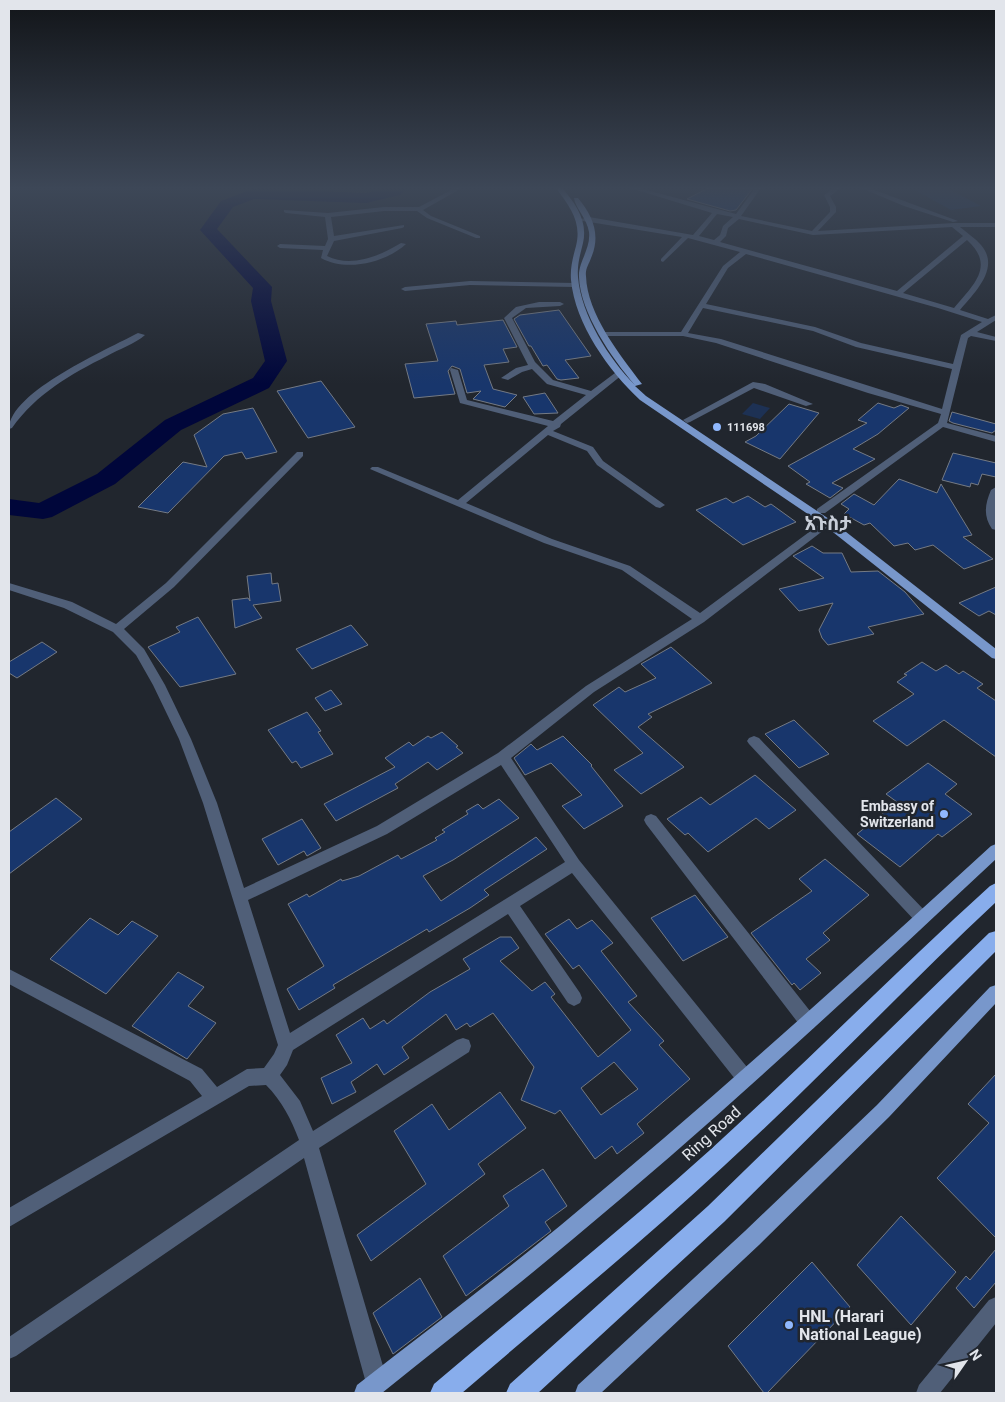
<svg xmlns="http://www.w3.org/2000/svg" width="1005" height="1402" viewBox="0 0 1005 1402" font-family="Roboto,'Noto Sans Ethiopic',sans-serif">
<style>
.green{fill:#1d3154}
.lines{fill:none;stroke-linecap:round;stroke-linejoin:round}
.river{fill:#00063a;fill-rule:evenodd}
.building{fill:#18366c;stroke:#747a84;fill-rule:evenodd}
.minor{fill:#505f78;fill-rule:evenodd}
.major{fill:#7897cb;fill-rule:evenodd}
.highway{fill:#88adec;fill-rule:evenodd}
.poi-dot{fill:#90b8fd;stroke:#21262e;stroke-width:2}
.labels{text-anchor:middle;stroke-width:5;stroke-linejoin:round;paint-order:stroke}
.far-poi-label{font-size:11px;font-weight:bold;fill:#e2e5eb;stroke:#21262e;text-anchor:start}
.poi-label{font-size:14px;font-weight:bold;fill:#e2e5eb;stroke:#21262e;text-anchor:end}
.near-street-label{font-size:16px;fill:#e2e5eb;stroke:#21262e}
.near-poi-label{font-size:16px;font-weight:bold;fill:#e2e5eb;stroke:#21262e;text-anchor:start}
.district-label{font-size:19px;font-weight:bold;fill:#c8ced9;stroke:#21262e}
</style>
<rect width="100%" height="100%" fill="#21262e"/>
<path class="green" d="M924,188H947L981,206L951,210L913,189Z
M753,403L770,408L760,419L742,414Z"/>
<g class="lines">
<path class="river" d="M389,188H407L400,195L366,203L254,199L233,207L217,229L272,287L271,301L287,361L269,388L181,430L115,484L52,517L43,519L9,515V499L39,503L97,474L165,420L253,378L265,361L251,301L253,288L200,230L221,201L252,189L366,193Z"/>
</g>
<path class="building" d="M708,188H753L736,210L730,211L687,199Z
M559,310L591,356L565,360L579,378L561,380L557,379L547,365L543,366L531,346H529L514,319L520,315Z
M503,320L517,347L503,349L509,362L484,365L493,389L517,395L505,407L473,399L481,391L467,393L460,369L452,366L448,371L455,394L414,398L405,364L438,361L426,324L456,321L457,325Z
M321,381L355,427L308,438L277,391Z
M545,393L558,413L534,414L523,397Z
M878,403L894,408L901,405L909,408L878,434L853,449L875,459L832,483L843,488L830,498L806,484L810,482L788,466L867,423L858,420Z
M789,404L819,413L780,459L745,442L756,436Z
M253,408L277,452L246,459L242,452L224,456L168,513L138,507L183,462L207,467L194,435L223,414Z
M952,412L996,424V430L992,433L953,423L949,421Z
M953,453L996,463V477L982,474L978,485L971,483L970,487L942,480Z
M899,479L937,493L941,484L972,535L963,537L993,559L964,569L933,545L915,550L908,543L894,546L870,523L864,525L844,514L849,509L841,504L854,494L874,505Z
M748,496L765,507L771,504L796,522L743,545L696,510L726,498L733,503Z
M812,546L823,553H842L851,572L878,571L905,592L924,614L868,627L874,634L828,645L822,638L819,630L833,603L799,611L779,589L824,578L793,556Z
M271,573L272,584L278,583L281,601L253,605L262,618L235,628L232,600L248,598L250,601L247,576Z
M996,587V615L989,611L979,616L959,603Z
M198,617L236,674L180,687L148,647L180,632L176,627Z
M351,625L368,645L312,669L296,649Z
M42,642L57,652L17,678L9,673V662Z
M671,647L712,683L648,714L652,717L638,727L684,767L641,794L614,770L643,753L593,705L619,687L625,692L656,678L641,664Z
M922,662L936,671L946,665L959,674L963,671L983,684L977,688L996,701V757L944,720L907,746L873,721L914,694L897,682L907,675L904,674Z
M331,690L342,704L325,711L315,698Z
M307,712L321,731L318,732L333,754L301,768L296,761L292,763L268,730Z
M794,720L829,754L799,768L765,734Z
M442,732L458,746L456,747L463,753L437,770L428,762L395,784L398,788L336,821L324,804L395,767L385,758L409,742L413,746L428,736L431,738Z
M563,736L592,765L591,766L623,806L584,829L562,806L582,795L551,763L525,775L514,758L531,744L537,750Z
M928,763L957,784L945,794L972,814L942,837L938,834L900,867L857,834L897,802L886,794Z
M755,775L796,810L769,829L756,818L708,852L688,833L685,835L667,819L701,797L710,805Z
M56,798L82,819L9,874V832Z
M499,799L519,818L453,860L423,876L441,901L536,837L547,849L484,890L489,895L470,908L429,932L427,929L333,985L335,988L299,1010L287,989L324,966L288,904L307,894L309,897L341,879L342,881L359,876L398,855L401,859L437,840L435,838L445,832L442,830L468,814L466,811L478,804L483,809Z
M302,819L321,848L307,856L304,851L278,865L262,839Z
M825,859L869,895L823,933L830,940L806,959L821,973L800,990L794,983L792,985L751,933L812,891L799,879Z
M695,895L728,937L683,961L651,918Z
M90,918L118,935L132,921L158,936L106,994L50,959Z
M569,919L577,929L592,920L613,943L601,951L637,996L628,1002L664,1041L659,1045L690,1079L637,1124L644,1133L617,1154L612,1146L595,1159L560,1110L555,1114L521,1100L534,1067L493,1013L470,1027L467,1023L456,1030L446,1014L402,1047L409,1058L384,1075L377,1064L351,1082L356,1092L332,1104L321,1078L352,1063L336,1035L363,1018L370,1029L384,1020L387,1024L430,992L470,969L463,959L500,937H511L519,948L500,961L532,991L545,982L555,994L551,997L598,1057L631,1030L579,965L573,969L545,934ZM614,1062L638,1089L601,1115L581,1088Z
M178,972L204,987L188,1006L216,1023L187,1059L132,1026Z
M996,1074V1238L937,1178L989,1123L968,1104Z
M500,1092L526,1128L478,1164L485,1174L371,1261L357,1235L426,1184L394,1131L432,1104L449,1130Z
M543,1169L567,1206L545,1222L551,1231L466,1296L443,1256L509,1206L503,1196Z
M901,1216L956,1272L911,1325L857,1265Z
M996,1249V1282L974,1308L956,1288L966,1276L970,1280Z
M812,1262L850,1307L767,1393H764L728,1346Z
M420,1278L442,1317L393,1354L373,1313Z"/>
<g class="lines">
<path class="minor" d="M455,188H462L423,210L431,216L480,236V238H476L427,218L417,211H384L331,217L334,236L404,225V227L402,228L334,241L327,256C351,268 380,256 401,243L406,244C385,263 346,272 321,258L323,250L280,248L277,246L280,244L325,246L328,239L325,217L286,213L284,212V210L328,213L384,207H419Z
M630,188H639L736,214L755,188H761L741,216L812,231L830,212V207L824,195L834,188H841L830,196L836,207V212L818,231L954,223H996V227H960C967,233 975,238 981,245C1001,268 974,293 960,310L988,319L996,315V320L977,332L996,337V341L971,336L968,338L947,423L996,436V442L943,427L825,513H817V509L938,423L941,414L868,393L716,343L683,336H602V332H681L723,266L740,252L688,238L663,262L661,261V259L682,237L577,220L589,217L693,235L712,213ZM717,214L733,217L723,226L720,235L714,240L699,236ZM739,219L813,235L952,227L963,236L897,291L720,242L726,236L728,228ZM967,240C996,266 973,285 954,308L903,293ZM746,254L938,308L982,322L961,335L953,364L861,343L815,327L706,304L728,268ZM703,308L813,331L856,347L952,369L942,409L721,339L688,333Z
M861,188H869L958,221L953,222L904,206Z
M470,281L575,283L579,285L575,287L470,285L405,291L401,289L405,287Z
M539,302H560L564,304L560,306L526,308L512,318L535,362L553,380L591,391L615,373L622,375L561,424L560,427L553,431L593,447L603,461L665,505L660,508L656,507L597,465L587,451L548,435L466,503L552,539L630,566L700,613L824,521L828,520L833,523L704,622L594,692L511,758L579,860L751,1072L754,1078L751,1084L745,1087L739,1084L572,873L520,906L580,993L582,998L580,1003L574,1006L568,1003L508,914L293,1050L287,1065L280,1075L300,1101L313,1131L457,1040L463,1038L469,1040L471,1046L469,1052L319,1148L388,1383L384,1390L378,1393L370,1390L366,1383L304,1158L16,1356L9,1359V1337L299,1140C291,1119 282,1101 266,1085L249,1086L9,1227V1208L202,1096L190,1081L9,984V969L202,1069L217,1087L247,1069L264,1068L274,1054L278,1045L203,803L179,739L153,685L136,655L113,632L64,608L9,590V583L72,602L116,624L166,583L297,452H303V456L174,587L124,629L144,649L165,685L191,739L217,803L244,888L377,826L498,753L586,686L692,619L622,570L544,543L370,469L372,467H378L458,500L548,426L460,403L450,370L451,368L458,370L467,400L553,421L586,395L547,384L532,369L522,372L508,380L501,378L516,368L528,365L504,318L516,307ZM501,765L565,862L290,1033L248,900L387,834Z
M138,333L145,335C135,344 119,349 107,356C71,374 36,394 12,428L9,429C9,392 108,349 138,333Z
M753,382L765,384L813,404L806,406L754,388L690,422L687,423L683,420Z
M996,487V530L992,529C983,516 985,504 991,490Z
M754,736L759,738L927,913L930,918L927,923L922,925L917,923L749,744L747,741L749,738Z
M651,814L656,816L814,1016L816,1022L814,1028L808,1030L802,1028L646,824L644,820L646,816Z
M996,1297V1323L940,1393H916L919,1385L989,1300Z"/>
<path class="major" d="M556,188H562C576,204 588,221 583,243C580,255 577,265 578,277C581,315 609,359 635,385C612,359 580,312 579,277C578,262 591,249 589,232C587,218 575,208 574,198H578C593,216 601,235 591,258C589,264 585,269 586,276C587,314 620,355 642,384L635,386L646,396L832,521L996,649V659L992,658L824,525L640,400C609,371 575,324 571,280C570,268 573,257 576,246C582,222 570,207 556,188Z
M996,844V859C858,988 719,1118 573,1239C510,1292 445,1342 382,1393H354L357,1385C425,1332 494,1280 561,1225C708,1103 850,975 991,846Z
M996,985V1003L889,1117L759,1245L601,1393H575L578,1385L745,1231L877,1105L990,987Z"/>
<path class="highway" d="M996,883V902C904,988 818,1080 725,1165C640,1244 550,1317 462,1393H430L434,1384C526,1306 621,1230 710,1150C805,1064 895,972 990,886Z
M996,931V951L724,1222L538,1393H506L510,1384L708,1206L989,933Z"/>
</g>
<linearGradient id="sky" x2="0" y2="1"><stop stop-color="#121519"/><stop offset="0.49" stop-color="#3d4757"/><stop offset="1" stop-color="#3d4757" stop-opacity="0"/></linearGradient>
<rect width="1005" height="384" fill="url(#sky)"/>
<g class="poi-dot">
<circle cx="717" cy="427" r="5"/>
<circle cx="944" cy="814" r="5"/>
<circle cx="789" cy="1325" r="5"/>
</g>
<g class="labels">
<g class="far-poi-label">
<text x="727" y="431">111698</text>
</g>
<g class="poi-label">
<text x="934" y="811">Embassy of<tspan x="934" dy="16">Switzerland</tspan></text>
</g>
<g class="near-street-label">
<text transform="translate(711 1133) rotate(-42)" y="6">Ring Road</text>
</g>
<g class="near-poi-label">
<text x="799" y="1322">HNL (Harari<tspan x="799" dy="18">National League)</tspan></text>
</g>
<g class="district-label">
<text x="828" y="530">አጉስታ</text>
</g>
</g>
<rect width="1005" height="1402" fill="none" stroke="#e2e5eb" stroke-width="20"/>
<g transform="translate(965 1362) rotate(56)" stroke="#21262e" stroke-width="4" paint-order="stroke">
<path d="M0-4L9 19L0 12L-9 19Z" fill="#e2e5eb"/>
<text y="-8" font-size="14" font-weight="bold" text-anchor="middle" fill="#e2e5eb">N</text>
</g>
</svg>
